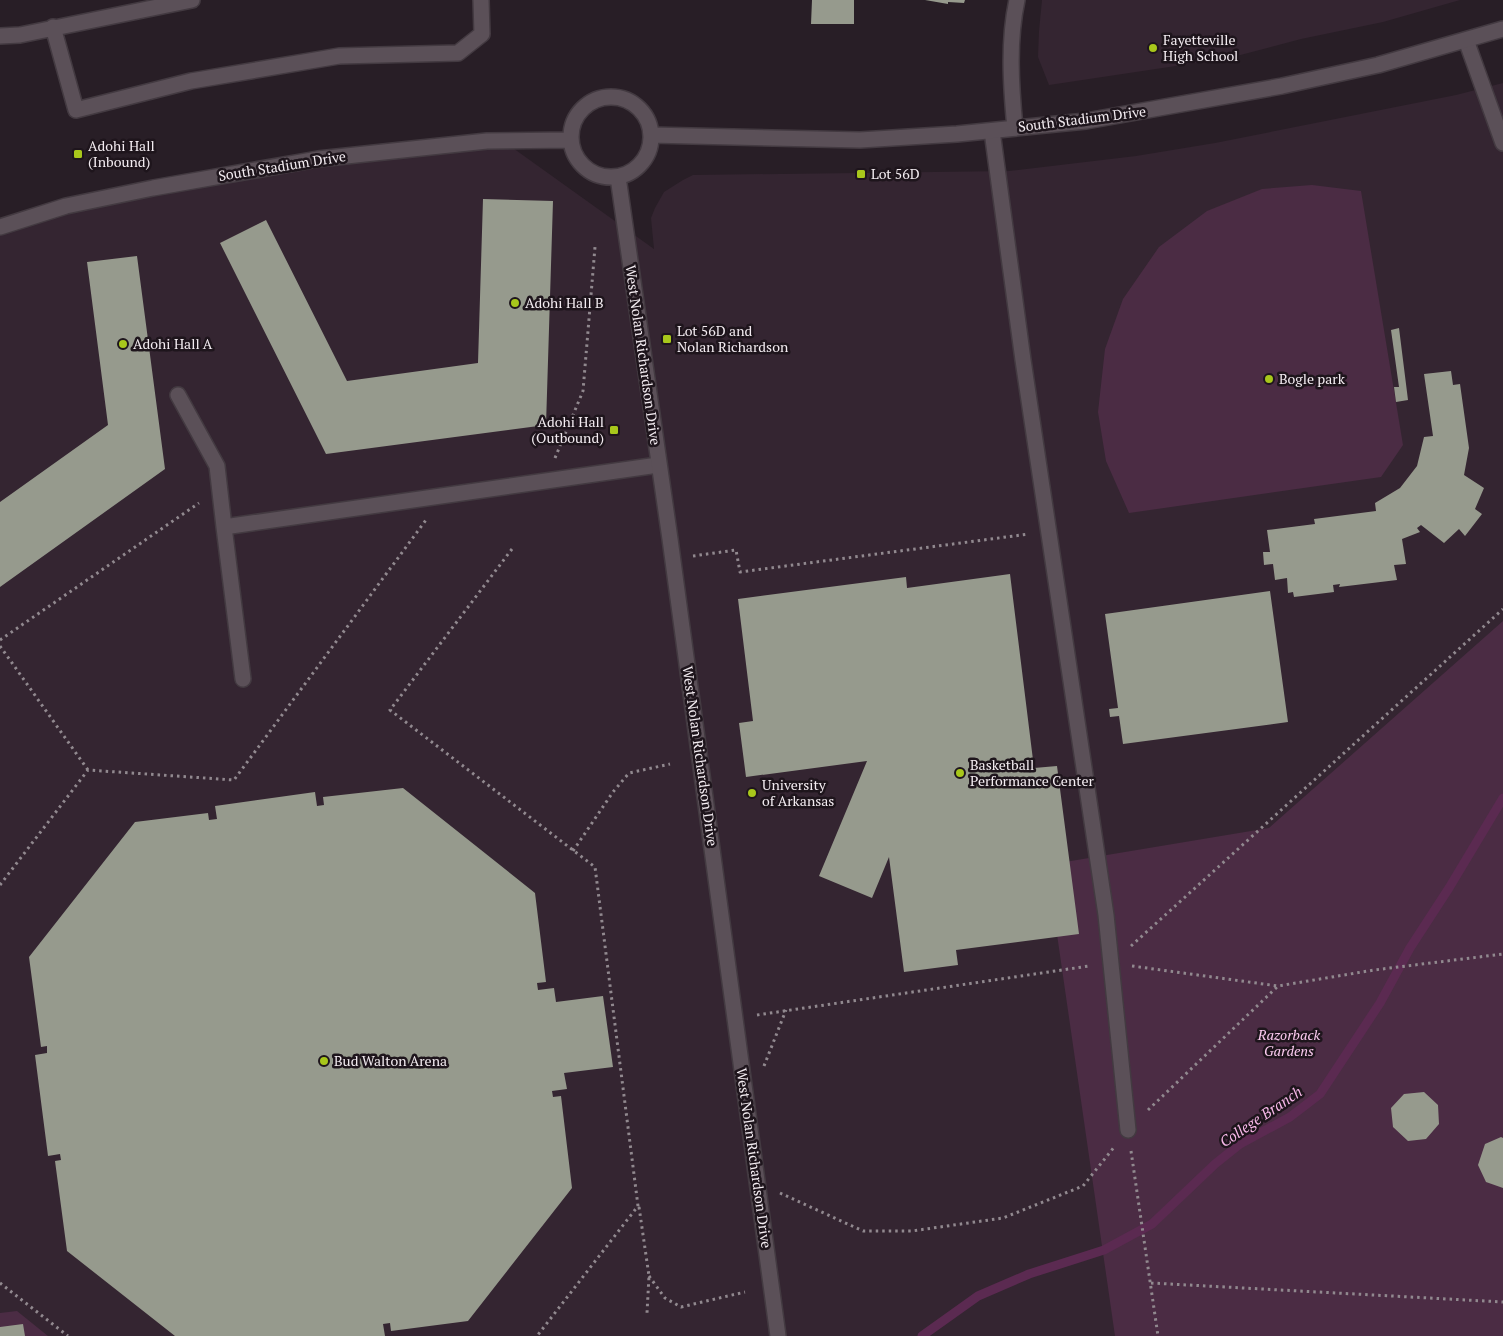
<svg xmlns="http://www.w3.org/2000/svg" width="1503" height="1336" viewBox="0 0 1503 1336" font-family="'PT Serif',serif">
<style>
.built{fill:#342531}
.green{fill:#4b2c44}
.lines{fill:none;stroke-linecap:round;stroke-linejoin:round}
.stream{stroke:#5b2a51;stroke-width:9}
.building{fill:#969a8d}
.service-casing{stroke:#433a41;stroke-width:18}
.minor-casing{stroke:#433a41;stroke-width:18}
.tertiary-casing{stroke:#433a41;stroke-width:18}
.path{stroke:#91898f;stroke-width:3;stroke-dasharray:2.5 4;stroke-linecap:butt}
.service{stroke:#5b5058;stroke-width:15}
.minor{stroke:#5b5058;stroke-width:15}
.tertiary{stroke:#5b5058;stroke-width:15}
.poi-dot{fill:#a8c71b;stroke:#1e151c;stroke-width:2}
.labels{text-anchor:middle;stroke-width:5;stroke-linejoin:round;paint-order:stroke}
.poi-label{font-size:14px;fill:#f3ecf1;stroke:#1e151c;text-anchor:start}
.street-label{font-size:14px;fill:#f3ecf1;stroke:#1e151c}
.park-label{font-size:14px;font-style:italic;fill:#fccbf0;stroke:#1e151c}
.water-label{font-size:15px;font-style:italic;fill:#f8b8e9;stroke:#1e151c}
</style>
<rect width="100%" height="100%" fill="#281e26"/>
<path class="built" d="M1042,0H1460L1383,22L1301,39L1229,58L1049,85L1038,57L1039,31Z
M1503,83V1336H0V227L153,188L503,141L654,249L651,218L655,208L664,192L683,180L693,175L1009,171L1136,156L1215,143L1456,95Z"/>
<path class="green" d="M1312,185L1361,191L1403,445L1381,477L1129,513L1106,461L1098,412L1105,349L1123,299L1159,247L1207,211L1262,189Z
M1503,621V1336H1115L1047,865L1269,828Z
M17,1311L48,1336H0V1313Z"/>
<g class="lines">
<path class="stream" d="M922,1336L978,1296L1029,1274L1104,1250L1152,1224L1215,1164L1240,1144L1290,1117L1320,1094L1380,1003L1410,948L1449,888L1503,798"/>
</g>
<path class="building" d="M812,0H854V24H811Z
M925,0H965L964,3L948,2V4Z
M483,199L553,201L546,425L326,454L220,243L266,220L347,381L478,363Z
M137,256L165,469L0,587V502L108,425L87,262Z
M1399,328L1408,400L1396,402L1394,387H1399L1391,330Z
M1451,371L1453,385L1460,384L1469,448L1464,475L1484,488L1475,509L1482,514L1465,536L1459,529L1444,543L1421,525L1417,528L1420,532L1402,539L1406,564L1394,565L1397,580L1339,587L1340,584L1333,585L1334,592L1294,597L1293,592L1288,593L1287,578L1275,580L1273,564L1264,565L1263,552H1270L1267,530L1315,524L1314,519L1376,511L1375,503L1400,488L1417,466L1424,437L1433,436L1424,374Z
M1010,574L1034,768L1057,766L1079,934L956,950L958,965L904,972L889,857L872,898L819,876L867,761L746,777L739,723L753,721L738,599L906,577L907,588Z
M1270,591L1288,722L1123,744L1119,716L1110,717L1109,709L1118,708L1105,614Z
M403,788L535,893L546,982L537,983L538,990L554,988L556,1002L603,996L613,1067L564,1073L567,1089L552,1091L553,1097L561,1096L572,1188L468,1321L391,1331L390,1323L383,1324L385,1336H175L67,1251L55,1161L61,1160L60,1154L48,1156L35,1055L47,1053V1046L41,1047L29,957L135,822L208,813L209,820L217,819L215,806L315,792L317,806L324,805L323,797Z
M1424,1092L1438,1105L1439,1124L1426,1139L1408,1141L1393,1127L1391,1108L1404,1094Z
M1501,1137L1503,1138V1188L1486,1182L1478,1165L1485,1144Z
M23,1324L25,1336H0V1327Z"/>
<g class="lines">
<g class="service-casing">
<path id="service" d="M53,27L76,110L191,81L339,56L458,53L482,34L481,0
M0,36L20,35L192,0
M992,131L1023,360L1106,915L1128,1130
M178,395L217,466L224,527
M243,679L224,527L658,465"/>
</g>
<g class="minor-casing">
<path id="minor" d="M1466,40L1503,143
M1015,128C1011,86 1008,41 1017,0"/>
</g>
<g class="tertiary-casing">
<path id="tertiary" d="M571 137a40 40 0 1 1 80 0a40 40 0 1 1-80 0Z
M651,135L860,140L957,134L1086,121L1282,86L1378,65L1503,29
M618,177L670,539L778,1336
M0,227L66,206L153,188L318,159L487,141L570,140"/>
</g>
<path class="path" d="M555,458L583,391L595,247
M512,549L390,710L595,867L638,1206L537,1336
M693,556L736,550L740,572L1029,534
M0,640L199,503
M0,646L88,770
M573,851L613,792L629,773L670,764
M0,885L88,770L234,780L426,520
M1131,946L1503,609
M1132,966L1278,986
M757,1015L1089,966
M764,1066L786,1010
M1148,1110L1278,986L1374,970L1503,954
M1131,1151L1158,1336
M780,1193L863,1231H912L1003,1218L1083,1186L1115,1146
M639,1207L649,1276L647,1313
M649,1276L665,1298L681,1307L745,1292
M0,1283L68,1336
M1151,1283L1503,1302"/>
<use href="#service" class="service"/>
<use href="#minor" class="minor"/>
<use href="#tertiary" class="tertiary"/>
</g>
<g class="poi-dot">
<circle cx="1153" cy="48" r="5"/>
<rect x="73" y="149" width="10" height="10" rx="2.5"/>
<rect x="856" y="169" width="10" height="10" rx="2.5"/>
<circle cx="515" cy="303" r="5"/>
<rect x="662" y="334" width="10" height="10" rx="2.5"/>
<circle cx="123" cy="344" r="5"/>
<circle cx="1269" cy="379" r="5"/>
<rect x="609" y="425" width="10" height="10" rx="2.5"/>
<circle cx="960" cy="773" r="5"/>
<circle cx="752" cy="793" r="5"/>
<circle cx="324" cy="1061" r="5"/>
</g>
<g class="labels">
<g class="poi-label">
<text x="1163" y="45">Fayetteville<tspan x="1163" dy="16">High School</tspan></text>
<text x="88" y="151">Adohi Hall<tspan x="88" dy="16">(Inbound)</tspan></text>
<text x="871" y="179">Lot 56D</text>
<text x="525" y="308">Adohi Hall B</text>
<text x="677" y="336">Lot 56D and<tspan x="677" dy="16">Nolan Richardson</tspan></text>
<text x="133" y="349">Adohi Hall A</text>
<text x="1279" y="384">Bogle park</text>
<text x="604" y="427" text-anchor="end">Adohi Hall<tspan x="604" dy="16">(Outbound)</tspan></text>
<text x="970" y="770">Basketball<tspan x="970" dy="16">Performance Center</tspan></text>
<text x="762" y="790">University<tspan x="762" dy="16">of Arkansas</tspan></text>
<text x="334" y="1066">Bud Walton Arena</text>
</g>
<g class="street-label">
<text transform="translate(1082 119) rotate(-7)" y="5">South Stadium Drive</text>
<text transform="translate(282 166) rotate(-9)" y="5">South Stadium Drive</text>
<text transform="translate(643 355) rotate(82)" y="5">West Nolan Richardson Drive</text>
<text transform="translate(700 756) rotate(82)" y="5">West Nolan Richardson Drive</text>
<text transform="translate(754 1158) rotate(82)" y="5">West Nolan Richardson Drive</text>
</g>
<g class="park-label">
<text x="1289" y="1040">Razorback<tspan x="1289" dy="16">Gardens</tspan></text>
</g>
<g class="water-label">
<text transform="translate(1261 1117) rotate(-34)" y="5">College Branch</text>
</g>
</g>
</svg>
